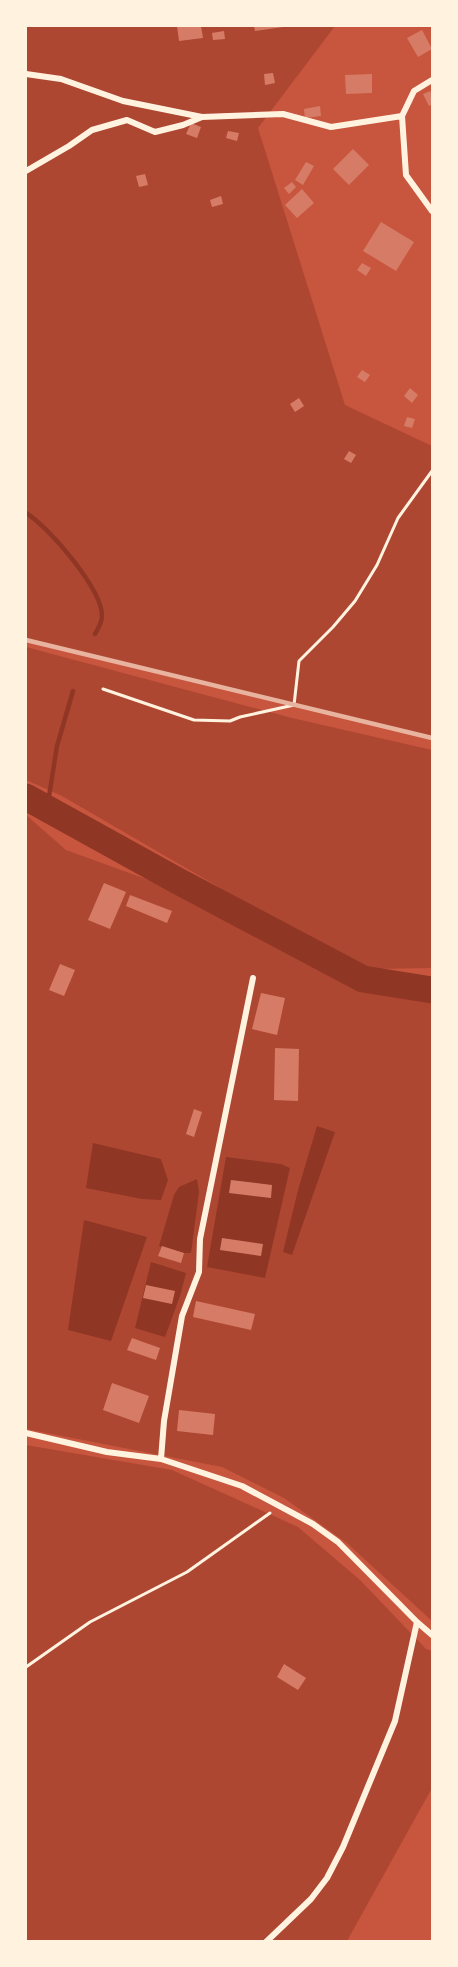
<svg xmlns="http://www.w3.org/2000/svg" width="458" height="1967" viewBox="0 0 458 1967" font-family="Commissioner,sans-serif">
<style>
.green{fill:#ae4732}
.water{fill:#8f3625}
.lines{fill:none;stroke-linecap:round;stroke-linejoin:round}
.stream{stroke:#8f3625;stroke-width:4.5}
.river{stroke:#8f3625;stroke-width:27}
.building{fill:#d67c66}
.path{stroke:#fff3e0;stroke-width:3}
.minor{stroke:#fff3e0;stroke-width:6}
.rail{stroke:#e9b49f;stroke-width:4.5}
</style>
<rect width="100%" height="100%" fill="#c8553d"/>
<path class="green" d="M26,26H335L258,128L345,405L432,446V738L26,640Z
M26,647L292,718L432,750V968L372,969L289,928L62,796L26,780Z
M26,815L66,850L165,886L281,949L400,996L432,1000V1621L348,1544L284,1498L222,1467L26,1429Z
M26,1445L172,1470L298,1527L360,1580L426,1649L432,1651V1788L347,1941H26Z"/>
<path class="water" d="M317,1126L335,1132L292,1255L283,1252L298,1190Z
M93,1143L161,1159L168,1180L161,1200L142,1199L86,1188Z
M226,1157L281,1164L290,1168L265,1278L207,1267Z
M197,1179L199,1192L191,1253H184L159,1246L174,1195L179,1187Z
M84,1220L147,1237L111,1341L68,1330Z
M151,1262L186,1273L180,1296L165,1337L135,1328Z"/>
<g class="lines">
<path class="stream" d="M26,513C49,527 102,589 102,616C102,622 98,629 95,634
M47,809L57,746L73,691"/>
<path class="river" d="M26,797L176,880L363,979L432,990"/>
</g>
<path class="building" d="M177,26H201L203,38L179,41Z
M254,26H283V27L255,31Z
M422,30L432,49L418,57L407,38Z
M224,31L225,39L213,40L212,33Z
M273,73L275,83L265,85L264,74Z
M372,74V93L346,94L345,75Z
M430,91L432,95V104L429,106L423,94Z
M320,106L321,116L305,118L304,109Z
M191,123L201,127L197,138L186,134Z
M228,131L239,133L237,141L226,138Z
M353,149L369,165L349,185L333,169Z
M306,162L314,166L303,185L295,180Z
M145,174L148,185L139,187L136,176Z
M292,182L296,187L289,194L284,188Z
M302,189L314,203L297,218L285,205Z
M221,196L223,204L212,207L210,200Z
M381,222L414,242L396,271L363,251Z
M362,263L371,268L366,276L357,270Z
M362,370L370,375L365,382L357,377Z
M410,388L418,395L412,403L404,396Z
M299,398L304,406L295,412L290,404Z
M407,417L415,419L412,428L404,426Z
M349,451L356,455L351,463L344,459Z
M104,883L126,892L110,929L88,920Z
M130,895L172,911L167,923L126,906Z
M60,964L75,970L64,996L49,990Z
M261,993L285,998L277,1035L252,1029Z
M275,1048L299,1049L298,1101L274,1100Z
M194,1109L202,1112L194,1137L186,1134Z
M231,1180L272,1185L271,1198L229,1193Z
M222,1238L263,1244L261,1256L220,1250Z
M162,1246L184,1253L181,1263L158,1256Z
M146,1285L175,1291L172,1304L143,1298Z
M196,1301L255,1314L251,1330L193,1317Z
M132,1338L160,1348L156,1360L127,1350Z
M112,1383L149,1396L139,1423L103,1410Z
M179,1410L215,1414L213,1435L177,1431Z
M284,1664L306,1678L298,1690L277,1677Z"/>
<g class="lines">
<path class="path" d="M103,689L194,720L230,721L240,717L294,705L299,661L333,627L355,601L377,565L398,518L432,471
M26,1667L90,1622L187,1572L270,1513"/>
<path class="minor" d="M26,74L61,79L123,101L202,117L283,114L331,127L402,116
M432,80L414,91L402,116L406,175L432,211
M26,171L69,146L92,130L127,120L155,132L183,125L202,117
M26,1433L107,1452L161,1459L242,1486L313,1524L338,1542L417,1622L432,1635
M161,1459L164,1421L182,1316L199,1272L200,1239L253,978
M266,1942L311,1899L327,1878L343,1847L395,1721L417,1622"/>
<path class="rail" d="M26,640L432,738"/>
</g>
<rect width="458" height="1967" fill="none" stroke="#fff3e0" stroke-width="54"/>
</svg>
